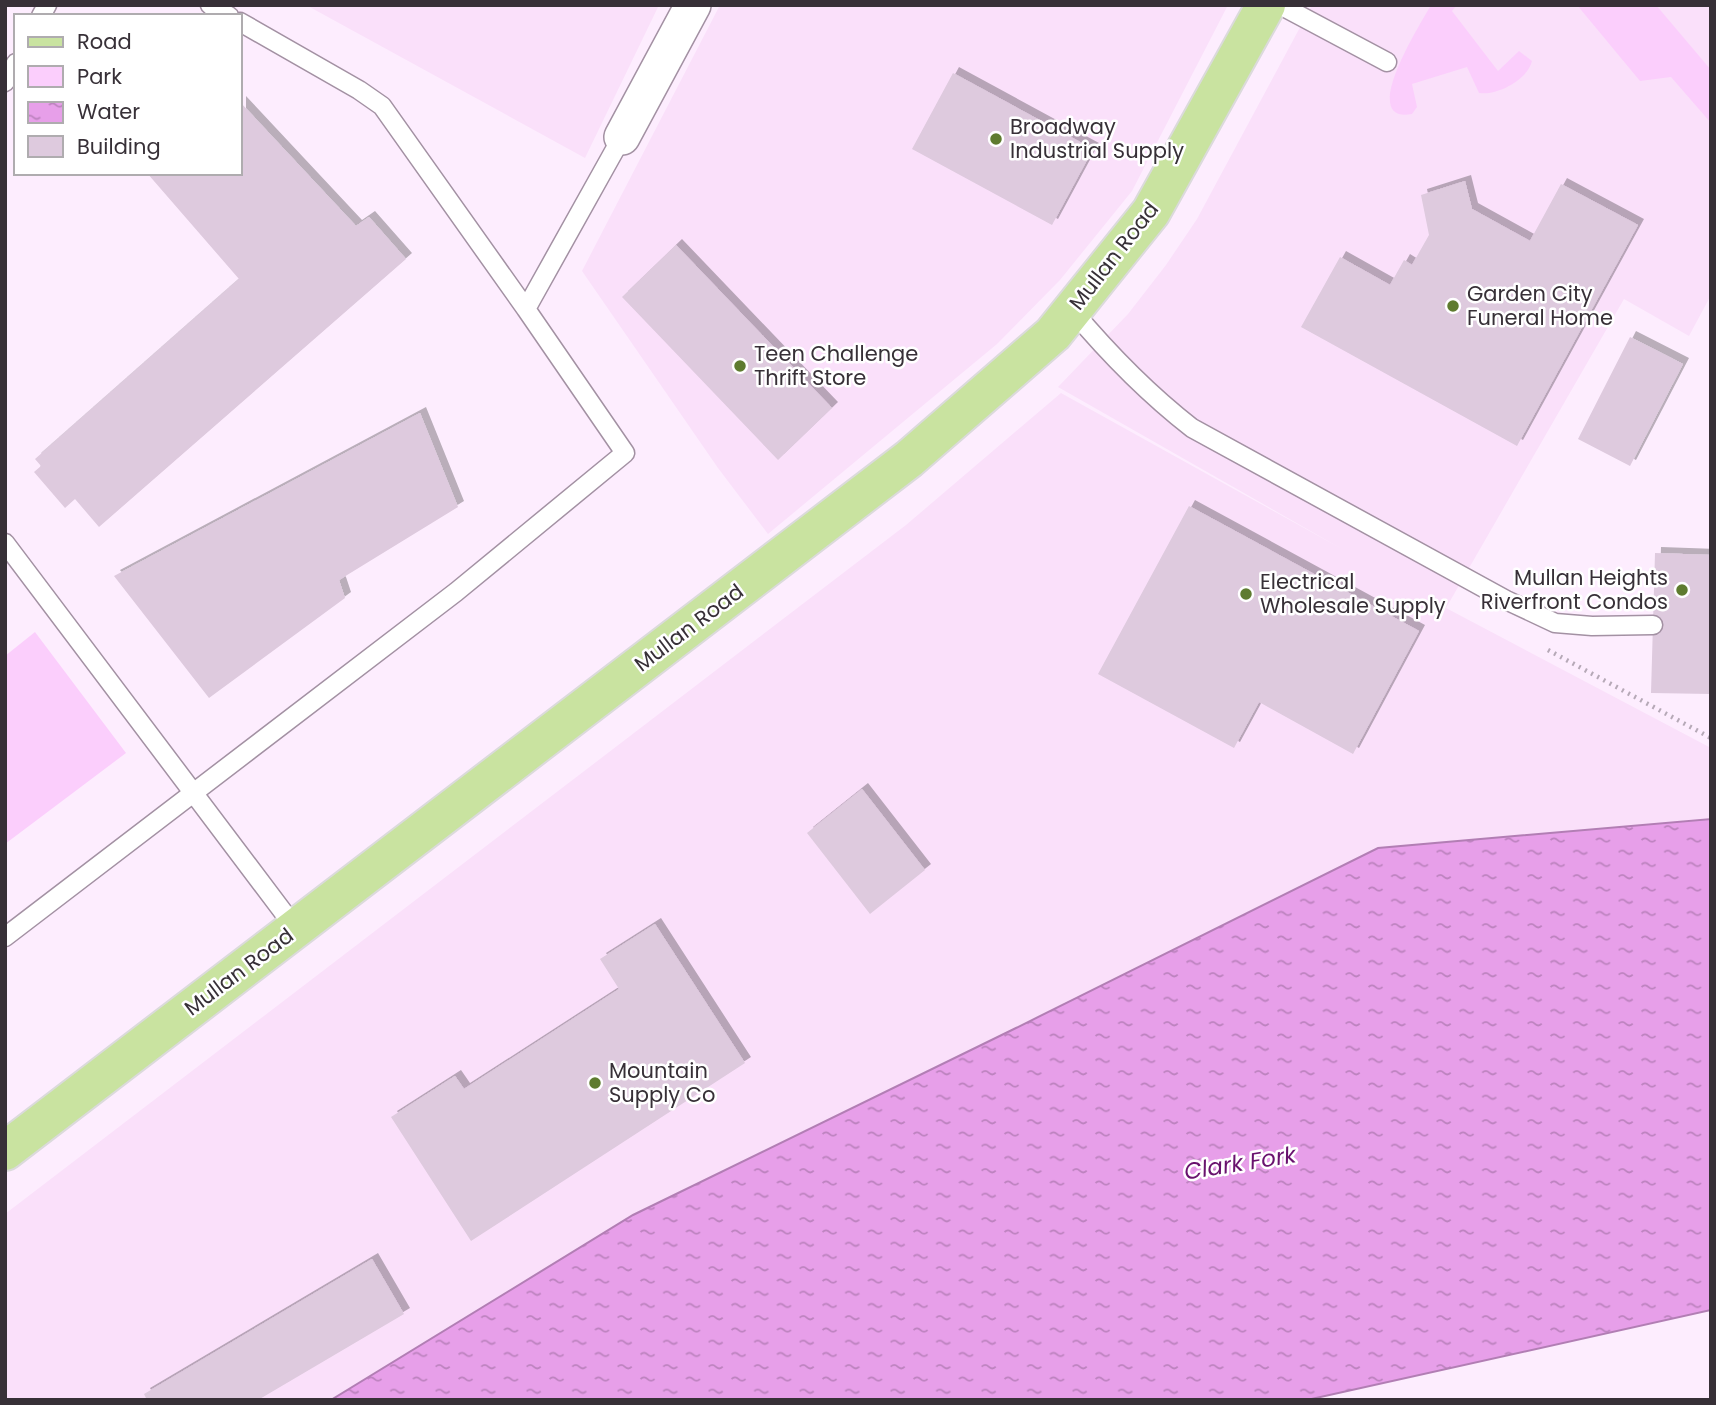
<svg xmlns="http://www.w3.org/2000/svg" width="1716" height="1405" viewBox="0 0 1716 1405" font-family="Poppins,sans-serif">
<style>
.built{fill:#fae0fa}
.green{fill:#fbcefc}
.water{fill:url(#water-ripples);stroke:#b27eb4;stroke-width:2}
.building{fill:#decade;filter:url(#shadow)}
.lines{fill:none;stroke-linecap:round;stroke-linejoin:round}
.lane-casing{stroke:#a391a3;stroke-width:21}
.street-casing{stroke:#a391a3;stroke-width:38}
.primary-casing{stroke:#dbdadb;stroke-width:42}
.path{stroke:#b6a9b7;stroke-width:4.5;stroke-dasharray:2 5;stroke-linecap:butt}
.lane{stroke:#fff;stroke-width:18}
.street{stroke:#fff;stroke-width:35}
.primary{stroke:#c9e3a0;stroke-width:38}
.poi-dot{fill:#5e7b2f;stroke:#fff;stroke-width:2.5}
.labels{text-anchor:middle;stroke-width:5;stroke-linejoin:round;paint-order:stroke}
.poi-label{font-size:21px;fill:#373037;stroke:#fff;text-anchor:start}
.street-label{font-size:21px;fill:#373037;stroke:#fff}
.water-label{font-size:23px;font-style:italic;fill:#69126e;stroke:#fff}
</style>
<defs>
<pattern id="water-ripples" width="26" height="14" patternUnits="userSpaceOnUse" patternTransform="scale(1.75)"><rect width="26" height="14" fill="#e79fe9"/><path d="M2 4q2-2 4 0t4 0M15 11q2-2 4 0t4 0" fill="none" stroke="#bc82be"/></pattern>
<filter id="shadow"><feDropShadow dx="6" dy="-6" stdDeviation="0" flood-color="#0004"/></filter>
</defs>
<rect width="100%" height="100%" fill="#fdedfe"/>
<path class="built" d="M306,5H659L585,158Z
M720,5H1228L1132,191L1060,280L997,344L768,534L718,468L582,271Z
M1312,5H1711V295L1689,336L1624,299L1446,608L1711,748V819L1378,848L1016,1028L633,1215L331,1400H5V1214L906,525L1061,393L1342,549L1058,387L1128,314L1166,265L1197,219Z"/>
<path class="green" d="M1431,5H1457L1452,11L1498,71L1519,51L1532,61C1528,79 1498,96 1479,93L1467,67L1412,84L1417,107L1412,114C1356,124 1423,20 1431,5Z
M1577,5H1656L1711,70V123L1671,77L1640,81Z
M35,632L126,753L5,844V656Z"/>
<path class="water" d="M1711,819V1310L1307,1400H331L633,1215L1016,1028L1378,848Z"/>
<path class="building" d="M953,73L1093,149L1052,225L912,149Z
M240,102L356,226L369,217L406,259L99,527L75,499L65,508L34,472L41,466L35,459L239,279L147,173H240Z
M1465,181L1472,209L1530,241L1561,184L1638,225L1517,446L1301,327L1340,257L1390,285L1404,260L1412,265L1429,235L1421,195Z
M676,245L832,408L778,460L622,297Z
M1630,337L1683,364L1630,466L1578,439Z
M420,413L458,507L339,580L345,598L209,698L114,576Z
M1189,506L1419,631L1353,754L1259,702L1234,748L1098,674Z
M1655,553L1711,555V694L1651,693Z
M862,789L925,870L870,914L807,833Z
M655,924L745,1063L471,1241L391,1117L455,1076L464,1089L619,989L600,959Z
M372,1259L404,1314L258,1400H147L144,1394Z"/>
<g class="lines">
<g class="lane-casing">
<path id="lane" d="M210,5L229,16
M1280,5L1387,62
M41,16L47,5
M240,22L359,90L382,106L526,309
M5,82L16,63
M1072,310C1109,354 1147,393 1192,428L1506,600L1555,623L1592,626L1653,625
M5,543L296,929
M5,937L456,592L625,453L526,309L622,137"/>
</g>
<g class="street-casing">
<path id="street" d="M622,137L693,5"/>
</g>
<g class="primary-casing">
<path id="primary" d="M5,1151L909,459L1053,334L1151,212L1266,5"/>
</g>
<path class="path" d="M1548,650L1711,738"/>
<use href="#lane" class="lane"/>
<use href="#street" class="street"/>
<use href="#primary" class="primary"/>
</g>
<g class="poi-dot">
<circle cx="996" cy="139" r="7"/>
<circle cx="1453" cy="306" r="7"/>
<circle cx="740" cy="366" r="7"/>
<circle cx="1682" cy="590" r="7"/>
<circle cx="1246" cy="594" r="7"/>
<circle cx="595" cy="1083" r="7"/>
</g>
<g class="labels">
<g class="poi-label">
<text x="1010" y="134">Broadway<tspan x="1010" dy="24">Industrial Supply</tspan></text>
<text x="1467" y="301">Garden City<tspan x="1467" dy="24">Funeral Home</tspan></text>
<text x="754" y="361">Teen Challenge<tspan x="754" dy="24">Thrift Store</tspan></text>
<text x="1668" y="585" text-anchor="end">Mullan Heights<tspan x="1668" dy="24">Riverfront Condos</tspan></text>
<text x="1260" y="589">Electrical<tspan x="1260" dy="24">Wholesale Supply</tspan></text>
<text x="609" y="1078">Mountain<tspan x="609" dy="24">Supply Co</tspan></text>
</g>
<g class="street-label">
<text transform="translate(1114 256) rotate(-52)" y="7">Mullan Road</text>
<text transform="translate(689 628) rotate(-37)" y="7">Mullan Road</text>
<text transform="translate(239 972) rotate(-37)" y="7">Mullan Road</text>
</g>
<g class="water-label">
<text transform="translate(1240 1163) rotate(-9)" y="8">Clark Fork</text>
</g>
</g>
<rect width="1716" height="1405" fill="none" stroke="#373037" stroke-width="14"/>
<rect x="14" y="14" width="228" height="161" fill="#ffffff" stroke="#afacaf" stroke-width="2"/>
<rect x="28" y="37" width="35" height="10" fill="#c9e3a0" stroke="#afacaf" stroke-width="2"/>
<text x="77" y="49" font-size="21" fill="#373037">Road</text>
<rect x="28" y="66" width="35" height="21" fill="#fbcefc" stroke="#afacaf" stroke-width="2"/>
<text x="77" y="84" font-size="21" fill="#373037">Park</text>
<rect x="28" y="102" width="35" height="21" fill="url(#water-ripples)" stroke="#afacaf" stroke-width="2"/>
<text x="77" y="119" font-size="21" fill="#373037">Water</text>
<rect x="28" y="136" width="35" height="21" fill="#decade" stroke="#afacaf" stroke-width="2"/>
<text x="77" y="154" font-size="21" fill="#373037">Building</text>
</svg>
